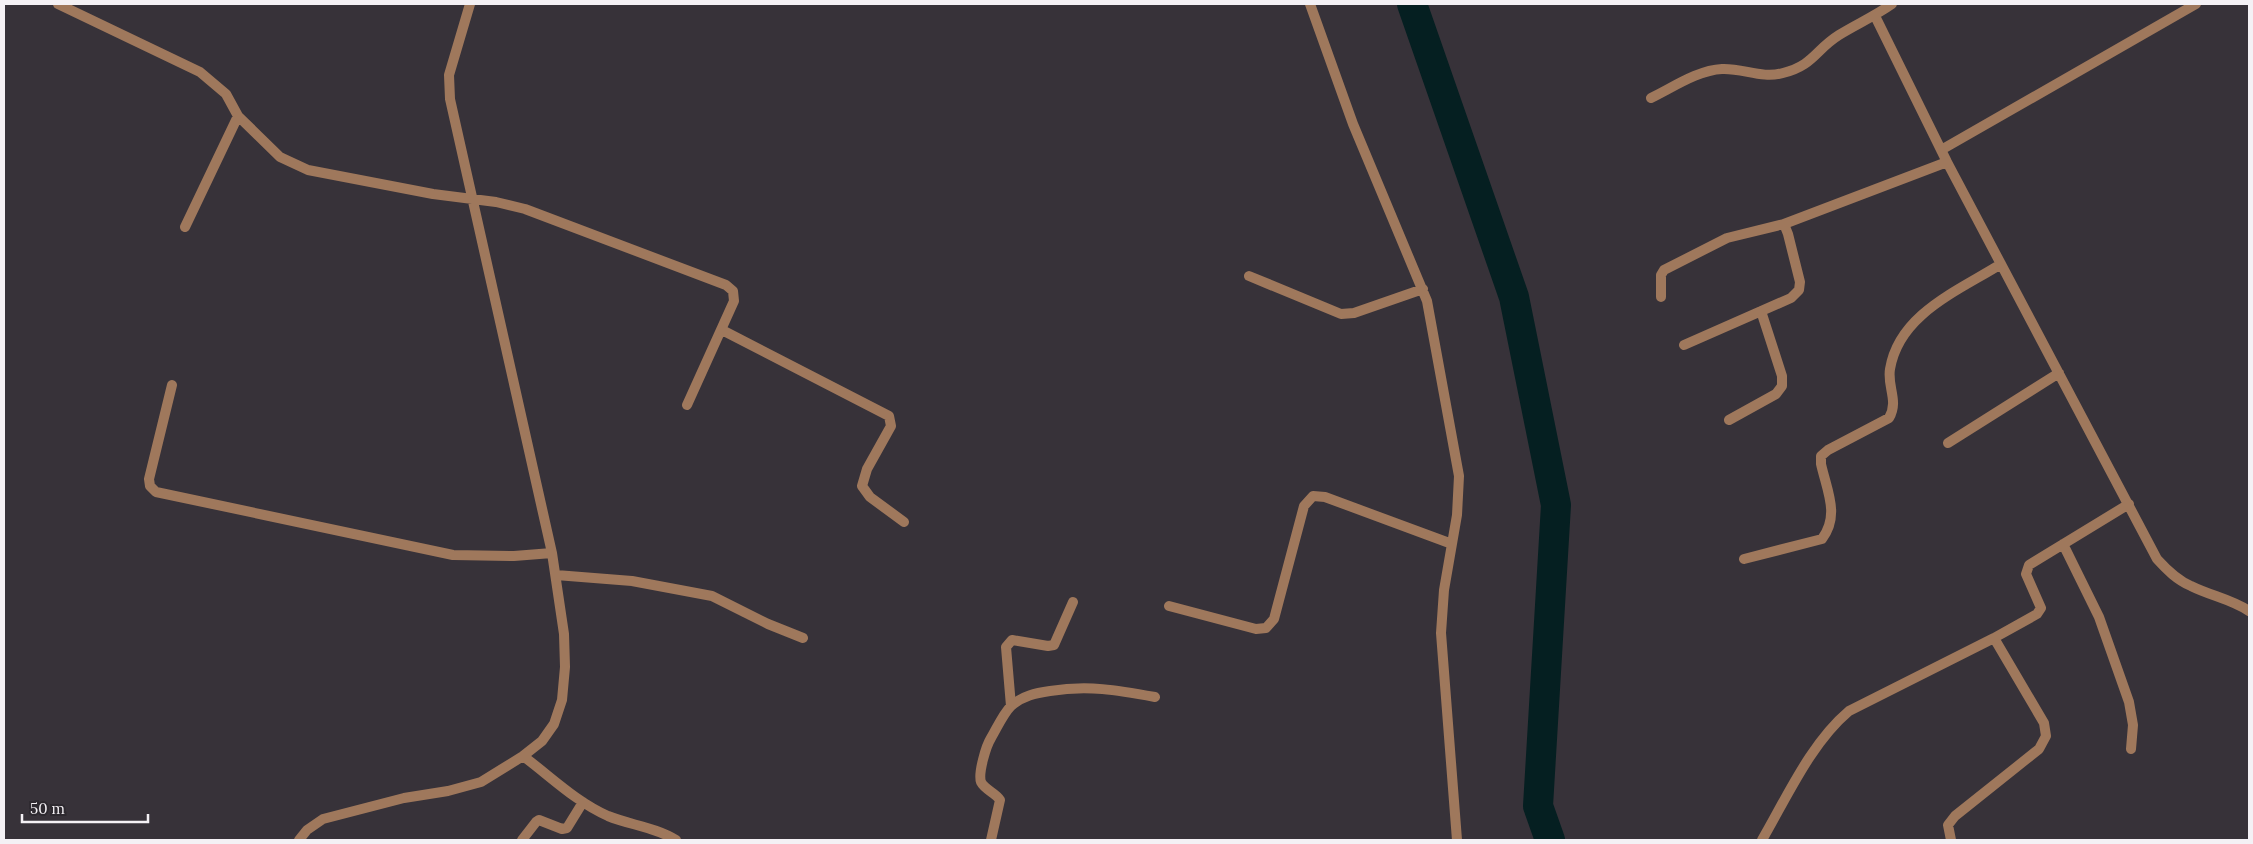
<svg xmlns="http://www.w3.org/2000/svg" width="2253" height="844" viewBox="0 0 2253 844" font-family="Lora,serif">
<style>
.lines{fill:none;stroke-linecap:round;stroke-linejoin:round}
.river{stroke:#051f21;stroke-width:30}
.street{stroke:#9f785c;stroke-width:10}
</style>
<rect width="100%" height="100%" fill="#373239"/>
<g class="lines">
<path class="river" d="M1412,4L1514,297L1556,505L1538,806L1550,840"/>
<path class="street" d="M58,4L200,72L226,94L238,116L280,157L308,170L433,194L496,202L525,209L726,285L733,291L734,301L687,405
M1310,4L1353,124L1427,301L1459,476L1457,515L1444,590L1441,633L1457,840
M1875,16L1947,162L2157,559C2167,570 2177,580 2191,586C2211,596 2231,599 2249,611
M1651,98C1672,88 1698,70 1722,69C1743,68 1762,79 1783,73C1814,65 1815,50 1839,35C1857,24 1875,16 1892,4
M1941,150L2196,4
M185,227L238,116
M1249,276L1341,314L1354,313L1423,289
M1661,297V275L1664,270L1727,238L1784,224
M722,330L889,416L891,426L867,469L862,486L870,497L904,522
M1684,345L1791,298L1799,290L1800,282L1788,234L1784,224L1947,162
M172,385L149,479L150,486L156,492L453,555L514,556L552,553
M1729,420L1776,394L1782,386V376L1761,311
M1948,443L2059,373
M2063,544L2099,617L2129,702L2133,725L2131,749
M1744,559L1822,539C1840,515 1827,491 1821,464V456L1828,450L1889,418C1899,401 1887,387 1890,369C1899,314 1958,291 2001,264
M556,575L632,581L712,596L768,624L803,638
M1169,606L1256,629L1266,628L1274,619L1304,506L1313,496L1325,497L1452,544
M1011,706L1006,647L1012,640L1048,646L1054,645L1073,602
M523,756C550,776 576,802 608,816C630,825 655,827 676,840
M299,840L307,830L323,819L404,798L448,791L481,782L523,756L542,741L554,724L562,700L565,667L564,634L552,553L450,99L449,75L470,4
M522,840L536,822L539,820L562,829L567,828L583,802
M991,840L1000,800C996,793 985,790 981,782C978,773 986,746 991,738C997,728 1003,714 1011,706C1022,696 1036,693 1050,691C1088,685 1117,690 1155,697
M1762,840C1787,797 1811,743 1849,711L1994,638L2037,614L2041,608L2026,574L2029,565L2129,504
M1951,840L1948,825L1955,816L2039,749L2046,736L2044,723L1994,638"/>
</g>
<rect width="2253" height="844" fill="none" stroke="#f4f1f5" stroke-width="10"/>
<path d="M22 814v8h126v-8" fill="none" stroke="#f4f1f5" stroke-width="2.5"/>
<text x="30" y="814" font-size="15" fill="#f4f1f5" stroke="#2d292f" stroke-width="4" paint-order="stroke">50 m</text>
</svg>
